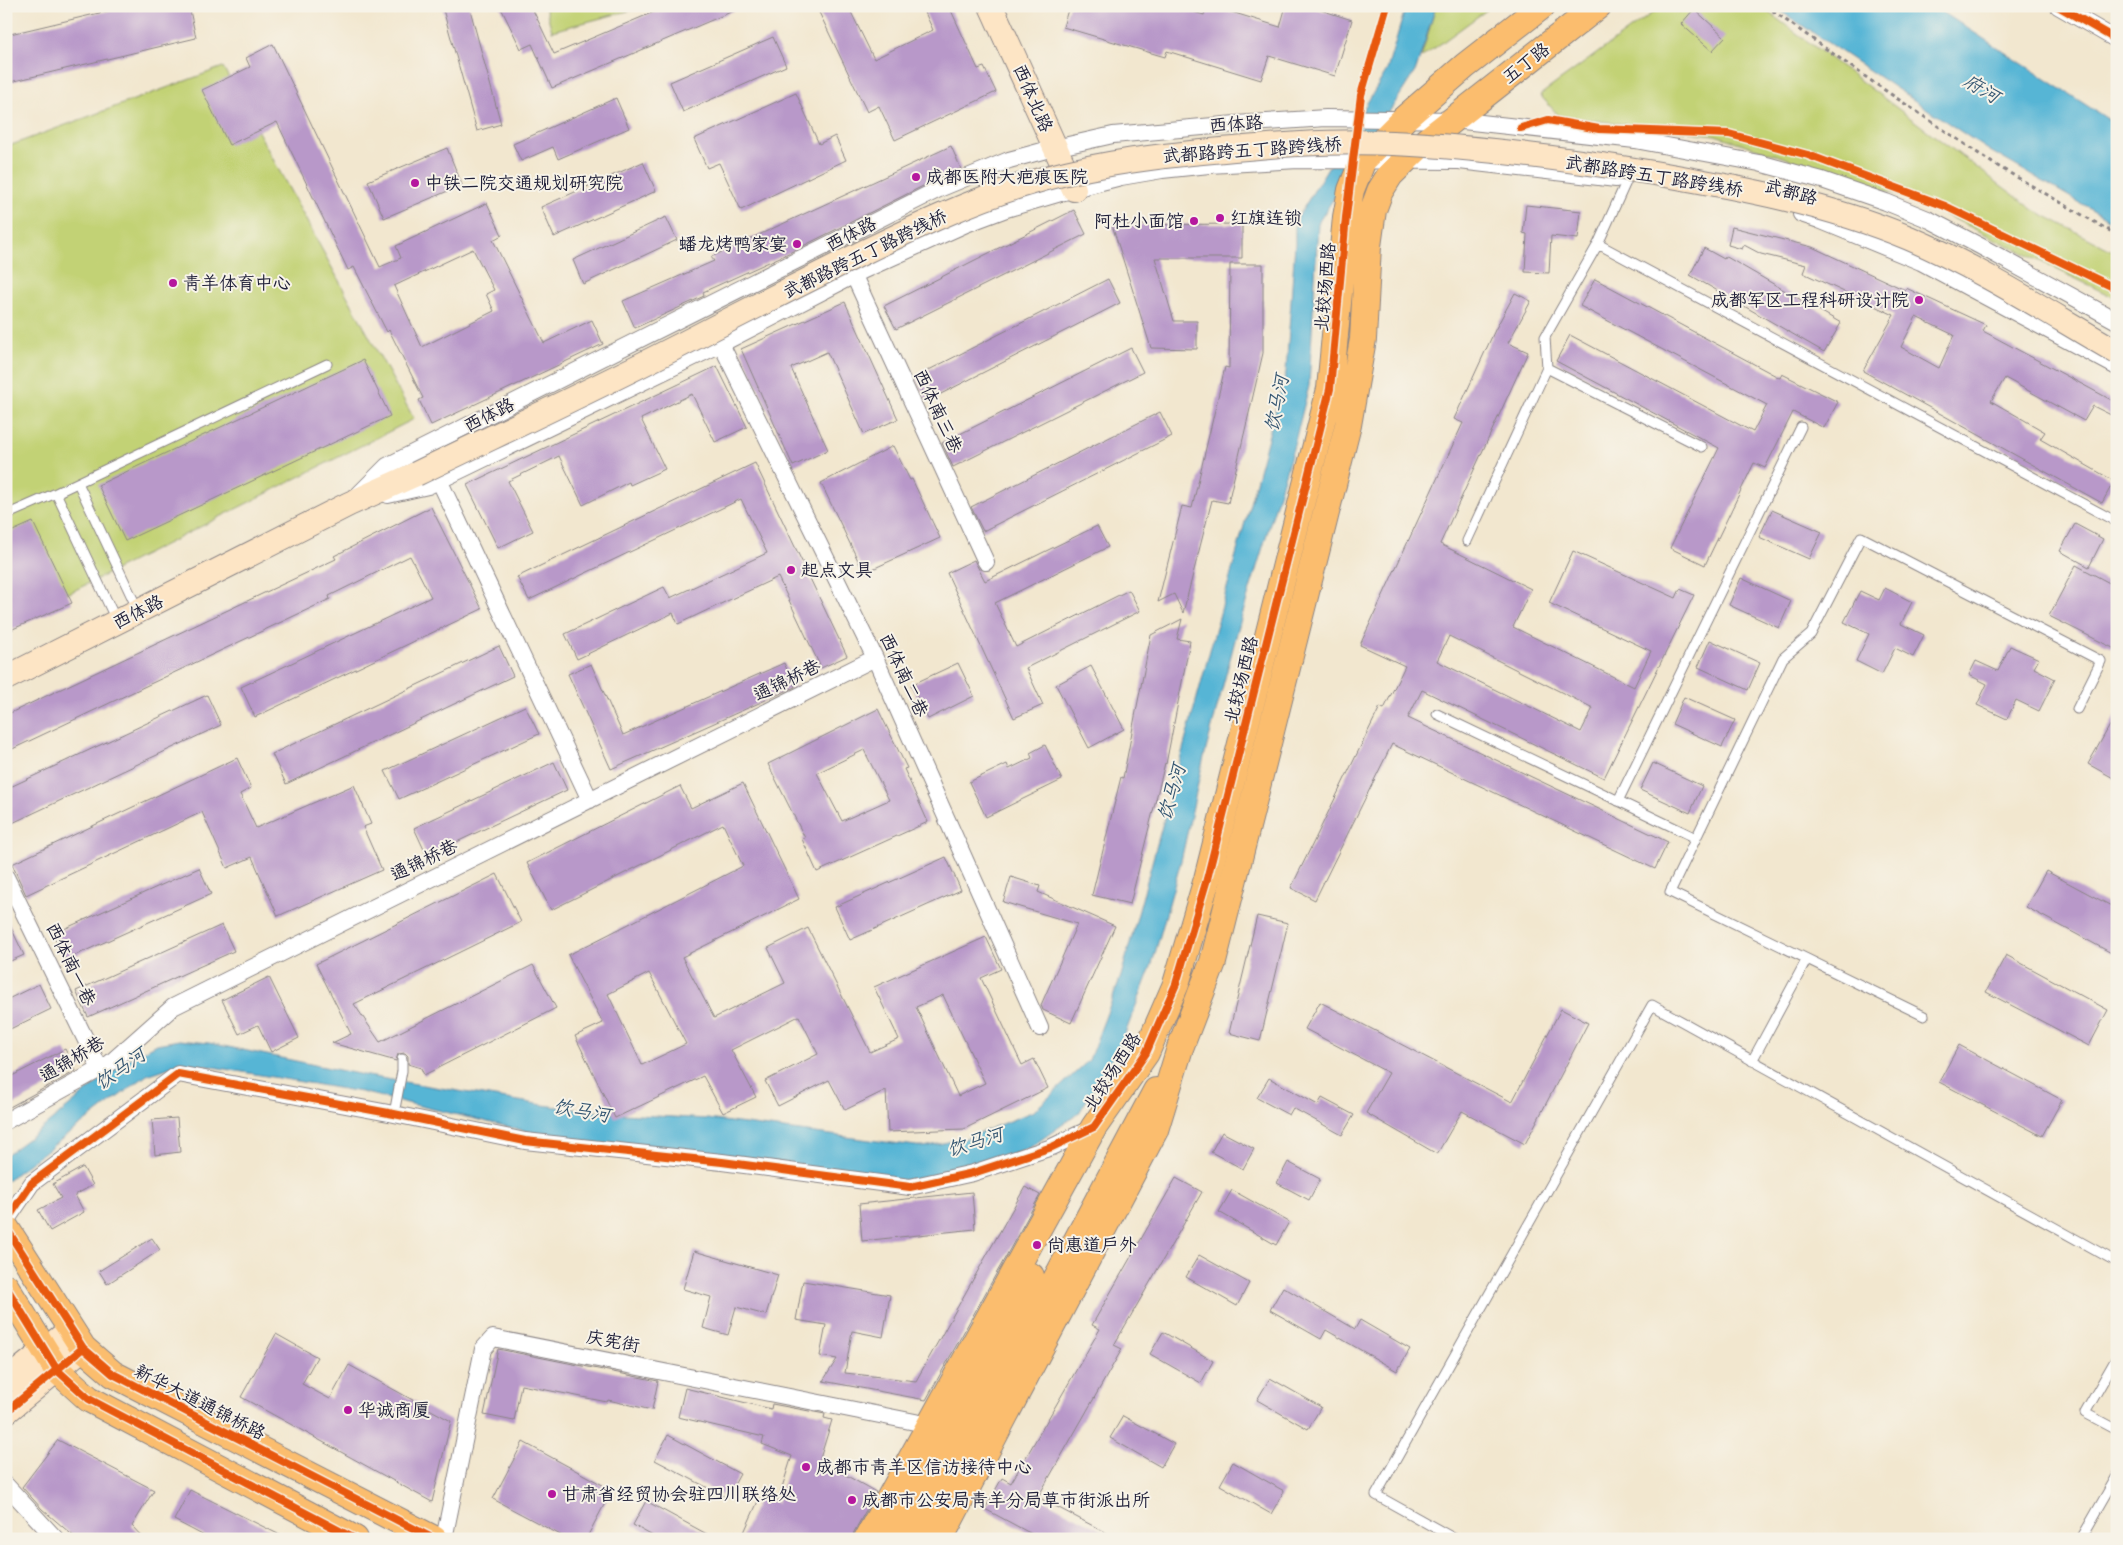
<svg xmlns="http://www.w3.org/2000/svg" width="2123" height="1545" viewBox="0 0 2123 1545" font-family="Dekko,'LXGW WenKai TC',sans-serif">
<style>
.green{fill:#c2d274;stroke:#727a58}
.water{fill:#56b5d5;stroke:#3c6c88}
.building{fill:#b898c9;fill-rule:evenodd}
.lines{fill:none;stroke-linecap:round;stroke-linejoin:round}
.lane-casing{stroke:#8a8485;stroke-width:11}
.street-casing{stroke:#8a8485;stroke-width:18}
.secondary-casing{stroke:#8a8485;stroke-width:26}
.primary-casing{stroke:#8a8485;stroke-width:28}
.path{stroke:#8a8485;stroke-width:3;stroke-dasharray:4 4;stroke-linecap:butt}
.lane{stroke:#fff;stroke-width:9}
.street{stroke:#fff;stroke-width:16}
.secondary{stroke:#fde5c5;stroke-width:24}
.primary{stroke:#fbbd6e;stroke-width:26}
.secondary-bridge-casing{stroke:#8a8485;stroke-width:26;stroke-linecap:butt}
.secondary-bridge{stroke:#fde5c5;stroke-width:24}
.cycleway-casing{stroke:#f7f3e8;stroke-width:11}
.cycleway{stroke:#e8590c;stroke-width:8}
.poi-dot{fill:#b5179e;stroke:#f7f3e8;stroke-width:2}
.labels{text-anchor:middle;stroke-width:4;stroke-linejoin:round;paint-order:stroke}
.street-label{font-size:18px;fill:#22223b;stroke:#f7f3e8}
.poi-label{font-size:18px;fill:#22223b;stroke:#f7f3e8;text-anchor:start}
.water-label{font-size:19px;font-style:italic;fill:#345571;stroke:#f7f3e8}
</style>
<rect width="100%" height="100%" fill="#f7f3e8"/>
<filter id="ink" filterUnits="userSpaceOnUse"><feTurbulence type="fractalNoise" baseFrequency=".02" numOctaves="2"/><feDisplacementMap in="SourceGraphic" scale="10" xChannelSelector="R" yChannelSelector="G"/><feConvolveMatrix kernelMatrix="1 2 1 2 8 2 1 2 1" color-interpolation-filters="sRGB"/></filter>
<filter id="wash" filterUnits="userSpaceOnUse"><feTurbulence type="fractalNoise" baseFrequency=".0096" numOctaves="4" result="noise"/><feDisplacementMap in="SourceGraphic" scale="20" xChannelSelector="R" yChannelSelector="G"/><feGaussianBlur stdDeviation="1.12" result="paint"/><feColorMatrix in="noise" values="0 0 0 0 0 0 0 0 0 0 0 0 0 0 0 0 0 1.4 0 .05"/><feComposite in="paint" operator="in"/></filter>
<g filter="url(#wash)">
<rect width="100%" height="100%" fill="#f2e7cf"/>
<path class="green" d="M545,6H647L552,31Z
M1436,6H1492L1421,58Z
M1662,6H1760L2034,210L2117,253V299L1920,202L1715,135L1559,116L1540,95Z
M223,67L414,419L6,625V147Z"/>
<path class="water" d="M1406,6H1436L1416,70L1318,223L1309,386L1294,445L1238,629L1203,761L1181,861L1152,964L1123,1039L1079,1113L1028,1149L958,1174L903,1182L730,1155L572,1142L361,1092L207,1066L180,1064L147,1075L6,1181V1155L40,1130L120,1064L157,1044L179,1040L209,1043L368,1076L543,1105L605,1113L707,1119L924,1147L967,1138L1034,1111L1089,1060L1121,976L1286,372L1295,244V222L1387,70Z
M1773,6H1933L2117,125V224L1990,151Z"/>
<g id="blocks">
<path class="building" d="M129,6H189L196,38L6,83V35Z
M442,6H469L501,124L477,131Z
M500,6H531L554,54L668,6H745L552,88L532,44L521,49Z
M816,6H848L874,59L933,30L922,6H949L978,69L984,67L996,92L895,140L879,106L867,112Z
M1069,6H1174L1204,15L1207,6H1212L1280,27L1286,6H1308L1352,20L1335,76L1269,56L1261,80L1167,51L1165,57L1063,27Z
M1694,9L1725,37L1712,51L1681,24Z
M773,37L786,66L683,112L670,82Z
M273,44L380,267L401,258L396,246L487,203L502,235L493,240L544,343L592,320L603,344L431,425L419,400L423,398L389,330L387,332L354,267L348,270L277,122L229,145L202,90L250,67L246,58ZM473,249L494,290L486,294L494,311L422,347L394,286Z
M796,93L819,144L835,136L846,160L741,210L719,163L707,168L694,139Z
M616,98L629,128L558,159L553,147L521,161L513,144Z
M951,146L961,169L935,180L791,252L703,292L704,296L635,328L623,301L714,261L711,257Z
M447,148L462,185L384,218L368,181Z
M643,162L656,191L554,237L541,207Z
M1526,205L1581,211L1578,239L1551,236L1549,273L1525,272L1527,234L1523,233Z
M1074,210L1086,234L896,329L884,306Z
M666,217L677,240L583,284L573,260Z
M1242,224V258H1155L1174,321H1197V349L1151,348L1112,225Z
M1732,227L1812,247L1905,290L1906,288L1986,325L1983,331L2117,403V418L2093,406L2084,421L2005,378L1991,401L2045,432L2040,439L2114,481L2102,503L1863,371L1894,315L1803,273L1806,265L1761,254L1744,245L1742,249L1728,245ZM1916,317L1954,335L1939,368L1901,347Z
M1704,248L1724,259L1725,256L1841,323L1824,352L1690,275Z
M1230,264H1263V353L1228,503L1212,500L1183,613L1174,594L1158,602L1182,506L1192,508L1225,367L1229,368Z
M1108,279L1120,303L927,401L915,377Z
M1595,279L1780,378L1782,374L1838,402L1824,428L1793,412L1765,468L1754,463L1705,565L1670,548L1719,448L1556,361L1570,335L1753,432L1767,405L1580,306Z
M1515,293L1531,301L1508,343L1528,352L1440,544L1531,589L1513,627L1634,687L1651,651L1549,603L1573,551L1676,598L1680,589L1694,595L1604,778L1422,690L1408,718L1668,842L1655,869L1392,744L1315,900L1291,888L1380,707L1384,709L1405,666L1360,645L1463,423L1454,419L1495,330ZM1449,636L1593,708L1581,732L1437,661Z
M845,302L898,419L864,434L827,352L791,368L828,450L793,466L741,349Z
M1131,348L1143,372L953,467L942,443Z
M363,360L390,416L125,541L98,485Z
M717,366L747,427L715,442L692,394L641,419L665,469L630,485L629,482L583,505L559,456L508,481L533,531L498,548L467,485Z
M1160,412L1172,436L983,531L971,507Z
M893,446L910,480L912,479L940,538L864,573L821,483Z
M755,463L847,656L821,668L778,577L678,624L673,613L577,659L565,634L664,587L670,598L767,553L741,499L529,600L517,577Z
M431,507L482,609L255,717L241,687L431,597L410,556L329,596L330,599L6,752V715L336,559L334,556Z
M1772,510L1822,532L1809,559L1759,537Z
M33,522L72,603L6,632V534Z
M2075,524L2103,539L2089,567L2060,551Z
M1097,526L1108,547L995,603L1016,647L1129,590L1140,611L1026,668L1043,705L1014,718L947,573L974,560L985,581Z
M2076,565L2117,587V650L2049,616Z
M1741,578L1791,601L1779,628L1729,605Z
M1885,588L1912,602L1901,624L1924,635L1913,657L1895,648L1882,674L1856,661L1869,634L1844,622L1860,591L1879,600Z
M1182,619L1177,639L1190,641L1166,764L1165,763L1130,904L1092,895L1121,777L1123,778L1151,635Z
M1710,640L1760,663L1748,690L1698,667Z
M499,646L513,676L286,784L272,754Z
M2010,646L2039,659L2034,668L2055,679L2039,711L2016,700L2007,719L1977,705L1987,684L1969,675L1976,661L1998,671Z
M784,663L795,687L611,769L568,674L591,664L623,735Z
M958,663L974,696L928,719L911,685Z
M1091,666L1124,729L1089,748L1056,685Z
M207,695L221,725L6,826V789Z
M1684,697L1735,720L1722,747L1672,724Z
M525,706L539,734L399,799L385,771Z
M878,709L907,768L904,769L928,822L817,872L802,839L805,838L768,764ZM864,750L889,800L842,821L817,773Z
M2117,713V780L2088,764Z
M1045,745L1062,780L986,817L969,782L1007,764L1009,769L1032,758L1030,753Z
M237,758L251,788L240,794L256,828L354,785L371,824L363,827L382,870L278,916L252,857L227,868L202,812L26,895L12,864Z
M554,762L567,790L427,856L414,828Z
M1653,763L1702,786L1690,813L1640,790Z
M743,783L799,899L682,957L714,1018L785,983L768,948L808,928L870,1052L899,1039L874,987L986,937L1001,969L981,978L1022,1065L1034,1059L1048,1088L964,1129L888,1132L886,1090L845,1110L829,1080L778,1106L765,1081L818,1054L799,1016L731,1050L756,1097L723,1113L703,1076L615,1118L575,1036L603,1023L568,955L743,866L723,824L551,910L527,863L680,786L691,808ZM649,973L686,1044L642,1065L608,994ZM943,995L985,1083L958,1096L916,1007Z
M946,857L961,890L850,940L835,907Z
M199,868L211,894L65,960L53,934Z
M2046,871L2117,909V956L2026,907Z
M497,874L521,922L354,1004L380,1042L533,965L556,1008L424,1075L421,1068L408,1064V1056L405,1053L398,1054L396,1061L332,1043L351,1034L316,964Z
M1011,877L1040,886L1038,892L1115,926L1071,1023L1043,1010L1041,1005L1077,924L1003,902Z
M1257,916L1288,923L1260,1041L1229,1033Z
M6,917L24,955L6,963Z
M222,925L234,951L88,1017L76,991Z
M2006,955L2108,1010L2089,1046L1986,992Z
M269,977L299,1038L271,1052L258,1025L239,1034L222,1000Z
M39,984L51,1009L6,1031V1000Z
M1320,1002L1512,1102L1561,1009L1588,1023L1525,1144L1462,1111L1437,1154L1366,1113L1389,1073L1305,1029Z
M1959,1045L2062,1100L2042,1136L1939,1082Z
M65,1049L76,1071L6,1109V1079Z
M1269,1078L1318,1105L1322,1098L1354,1115L1342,1135L1293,1108L1289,1115L1257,1098Z
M177,1118L180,1152L155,1155L152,1120Z
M1222,1132L1254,1149L1243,1169L1211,1152Z
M1288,1162L1320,1179L1309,1200L1277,1183Z
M83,1167L93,1185L75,1195L84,1212L50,1231L38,1210L61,1198L53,1184Z
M1176,1178L1202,1192L1114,1345L1122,1349L1038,1497L1118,1539H1041L985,1509L1002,1478L1011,1483L1100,1329L1092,1325Z
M1025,1187L1040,1195L926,1400L823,1381L837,1359L820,1356L826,1325L796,1320L803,1281L890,1295L883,1337L852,1331L845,1373L916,1381Z
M1232,1190L1289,1222L1276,1245L1219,1212Z
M972,1192L975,1229L862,1241L859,1204Z
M152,1238L160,1250L107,1284L99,1271Z
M694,1251L778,1275L766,1315L736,1307L728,1335L703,1328L711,1297L683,1289Z
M1199,1255L1249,1283L1237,1306L1186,1277Z
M1283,1287L1355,1329L1360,1320L1410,1349L1397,1371L1326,1330L1321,1339L1270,1310Z
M1163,1332L1213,1361L1201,1383L1150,1354Z
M276,1334L317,1357L302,1384L330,1399L349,1365L451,1421L432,1502L241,1397Z
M498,1349L658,1381L652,1410L608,1400L607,1402L521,1385L514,1421L484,1415Z
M1270,1378L1321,1407L1308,1429L1257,1400Z
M685,1388L771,1409L772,1404L825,1414L824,1418L832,1420L818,1465L840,1472L876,1492L854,1532L852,1539H741L759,1499L766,1497L777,1503L792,1456L762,1444L764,1437L678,1417Z
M1123,1416L1174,1444L1161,1467L1110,1438Z
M668,1435L740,1474L727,1498L655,1460Z
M58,1440L154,1490L132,1526L144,1539H77L42,1509L22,1487Z
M523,1442L612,1490L586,1539H568L493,1499Z
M1233,1462L1284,1491L1271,1514L1220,1485Z
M190,1490L288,1539H210L174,1520Z
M646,1501L716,1539H658L633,1525Z"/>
</g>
</g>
<g filter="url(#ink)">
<use href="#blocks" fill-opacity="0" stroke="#8a8485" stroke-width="1"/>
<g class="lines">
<g class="lane-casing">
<path id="lane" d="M1627,180L1598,244L1545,337L1547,368L1702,447
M1598,244L2117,522
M78,483L138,610
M56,493L117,622
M6,515L56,493L327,364
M1467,541L1547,368
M1437,714L1696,838
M1618,801L1801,427
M1924,1016L1670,892L1783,658L1811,634L1861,537L2101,661L2077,709
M1752,1061L1807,959
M394,1114L402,1071V1059
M2117,1357L2085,1413L2117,1430
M1455,1539L1376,1495L1652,1005L2117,1262
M2081,1539L2117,1476"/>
</g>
<g class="street-casing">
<path id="street" d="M2058,6L2117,40
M1801,214L1819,220L1921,262L2117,367
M854,276L986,562
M721,344L875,658L1040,1028
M439,480L590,800
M388,495L428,486L721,344L864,270L966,224L1006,209L1074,189L1121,177L1162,170L1209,165L1298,160L1459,161L1616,179
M356,497L387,466L939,189L1009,160L1046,150L1113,135L1236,124L1326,118L1454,120L1635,140L1759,163L1822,180L1886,202L1930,220L1980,246L2117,321
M6,877L100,1069
M6,1121L109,1064L173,1007L875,658
M6,1221L32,1183L178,1074L394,1114L525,1141L722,1162L910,1187L973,1173L1052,1147L1094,1127
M6,1485L56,1539
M444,1539L483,1349L493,1338L930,1425"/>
</g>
<g class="secondary-casing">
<path id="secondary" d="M991,6L1074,189
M6,678L349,504L416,474
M6,1381L71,1329
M6,1412L83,1348"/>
</g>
<g class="primary-casing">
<path id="primary" d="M6,1228L83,1348L113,1374L434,1539
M6,1287L57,1370L89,1399L355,1539
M867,1539L1094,1127L1146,1053L1176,984L1207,879L1330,389L1346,217L1351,190L1363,160L1404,119L1465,66L1542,6
M896,1539L1031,1276
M918,1539L1156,1091
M940,1539L1155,1130L1180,1048L1213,962L1348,425L1363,339L1368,246L1373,210L1380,191L1390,175L1421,145L1598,6"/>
</g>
<path class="path" d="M1766,6L1870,80L1994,164L2117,235
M1360,102L1387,6"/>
<use href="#lane" class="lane"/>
<use href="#street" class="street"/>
<use href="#secondary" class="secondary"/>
<use href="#primary" class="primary"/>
<g class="secondary-bridge-casing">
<path id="secondary-bridge" d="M416,474C511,428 608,383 702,334C756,306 810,279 864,252C916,227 968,202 1023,185C1082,166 1141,158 1202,152C1265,146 1329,140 1392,143C1480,147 1568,159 1654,173C1741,188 1828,204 1909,238C1982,269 2049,313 2117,352"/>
</g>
<use href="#secondary-bridge" class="secondary-bridge"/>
<g class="cycleway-casing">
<path id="cycleway" d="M2058,6L2117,40
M1521,128L1548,120L1599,129L1729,134L1808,155L1945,206L2117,289
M6,1221L32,1183L178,1074L394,1114L525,1141L722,1162L910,1187L973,1173L1052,1147L1094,1127L1146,1053L1176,984L1207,879L1330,389L1346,217L1361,95L1387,6
M6,1228L83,1348L113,1374L434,1539
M6,1287L57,1370L89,1399L355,1539
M6,1412L83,1348"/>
</g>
<use href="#cycleway" class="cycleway"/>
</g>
</g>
<g class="poi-dot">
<circle cx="916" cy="177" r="5"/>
<circle cx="415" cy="183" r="5"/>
<circle cx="1220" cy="218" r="5"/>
<circle cx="1194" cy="221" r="5"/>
<circle cx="797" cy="244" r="5"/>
<circle cx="173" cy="283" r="5"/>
<circle cx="1919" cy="300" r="5"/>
<circle cx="791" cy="570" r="5"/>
<circle cx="1037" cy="1245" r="5"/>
<circle cx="348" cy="1410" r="5"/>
<circle cx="806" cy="1467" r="5"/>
<circle cx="552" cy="1494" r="5"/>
<circle cx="852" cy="1500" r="5"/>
</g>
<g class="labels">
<g class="street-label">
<text transform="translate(1526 63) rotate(-38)" y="6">五丁路</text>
<text transform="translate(1033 98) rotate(66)" y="6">西体北路</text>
<text transform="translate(1236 124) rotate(-4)" y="6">西体路</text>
<text transform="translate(1252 150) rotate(-4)" y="6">武都路跨五丁路跨线桥</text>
<text transform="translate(1654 176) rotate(9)" y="6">武都路跨五丁路跨线桥</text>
<text transform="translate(1791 192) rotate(15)" y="6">武都路</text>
<text transform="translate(851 234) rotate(-27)" y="6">西体路</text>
<text transform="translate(865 254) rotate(-26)" y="6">武都路跨五丁路跨线桥</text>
<text transform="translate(1325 287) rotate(-85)" y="6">北较场西路</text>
<text transform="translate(938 411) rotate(65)" y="6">西体南三巷</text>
<text transform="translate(489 415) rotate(-27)" y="6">西体路</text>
<text transform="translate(138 612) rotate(-27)" y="6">西体路</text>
<text transform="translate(904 675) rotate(65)" y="6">西体南二巷</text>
<text transform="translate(787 680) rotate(-26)" y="6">通锦桥巷</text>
<text transform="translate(1241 680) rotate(-76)" y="6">北较场西路</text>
<text transform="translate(424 860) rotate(-26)" y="6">通锦桥巷</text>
<text transform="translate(71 964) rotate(64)" y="6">西体南一巷</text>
<text transform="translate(72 1059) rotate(-31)" y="6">通锦桥巷</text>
<text transform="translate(1112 1072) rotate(-57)" y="6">北较场西路</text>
<text transform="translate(613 1341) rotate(11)" y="6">庆宪街</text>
<text transform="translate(200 1402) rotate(27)" y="6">新华大道通锦桥路</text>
</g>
<g class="poi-label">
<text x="926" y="183">成都医附大疤痕医院</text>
<text x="425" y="189">中铁二院交通规划研究院</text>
<text x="1230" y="224">红旗连锁</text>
<text x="1184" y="227" text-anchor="end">阿杜小面馆</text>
<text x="787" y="250" text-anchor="end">蟠龙烤鸭家宴</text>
<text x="183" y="289">青羊体育中心</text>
<text x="1909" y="306" text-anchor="end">成都军区工程科研设计院</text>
<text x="801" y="576">起点文具</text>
<text x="1047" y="1251">尚惠道户外</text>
<text x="358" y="1416">华诚商厦</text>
<text x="816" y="1473">成都市青羊区信访接待中心</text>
<text x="562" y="1500">甘肃省经贸协会驻四川联络处</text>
<text x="862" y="1506">成都市公安局青羊分局草市街派出所</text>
</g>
<g class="water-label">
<text transform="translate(1982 88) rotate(31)" y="7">府河</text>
<text transform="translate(1276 403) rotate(-79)" y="7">饮马河</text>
<text transform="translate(1171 792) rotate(-74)" y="7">饮马河</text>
<text transform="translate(120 1068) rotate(-35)" y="7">饮马河</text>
<text transform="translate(582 1110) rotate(10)" y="7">饮马河</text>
<text transform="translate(975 1141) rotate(-17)" y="7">饮马河</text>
</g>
</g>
<rect width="2123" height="1545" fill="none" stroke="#f7f3e8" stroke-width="25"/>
</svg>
